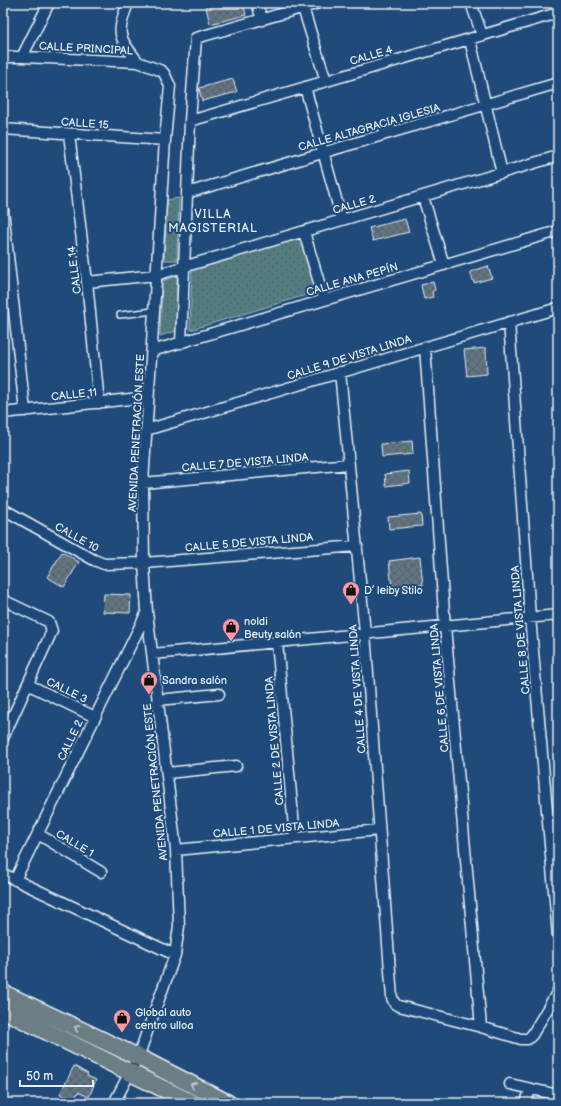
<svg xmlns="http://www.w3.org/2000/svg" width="561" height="1106" viewBox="0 0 561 1106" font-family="'Balsamiq Sans',sans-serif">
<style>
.park{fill:url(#park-dots);stroke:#9eb6bc}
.building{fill:url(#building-cross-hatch);stroke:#e8f1f8}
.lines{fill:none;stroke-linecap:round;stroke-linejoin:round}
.service-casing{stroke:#e8f1f8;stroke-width:8}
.minor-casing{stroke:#e8f1f8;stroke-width:13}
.primary-casing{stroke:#e8f1f8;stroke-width:19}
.service{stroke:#1f4a7a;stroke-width:5}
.minor{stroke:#1f4a7a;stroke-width:10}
.primary{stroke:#6c7e84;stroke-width:16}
.oneway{stroke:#c3ced5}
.labels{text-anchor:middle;stroke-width:4;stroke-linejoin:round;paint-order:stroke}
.street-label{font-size:11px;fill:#e8f1f8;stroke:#1f4a7a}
.poi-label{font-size:11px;fill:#e8f1f8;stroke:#1f4a7a;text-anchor:start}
.neighbourhood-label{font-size:12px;letter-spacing:1px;fill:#e8f1f8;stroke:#1f4a7a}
</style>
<defs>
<pattern id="park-dots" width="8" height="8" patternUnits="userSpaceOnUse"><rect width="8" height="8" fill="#537b81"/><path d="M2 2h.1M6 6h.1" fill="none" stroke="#4d6468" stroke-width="1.8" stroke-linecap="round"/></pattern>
<pattern id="building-cross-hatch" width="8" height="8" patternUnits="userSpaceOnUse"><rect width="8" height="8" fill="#627482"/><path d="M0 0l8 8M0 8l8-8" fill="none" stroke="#545e66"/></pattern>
</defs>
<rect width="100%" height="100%" fill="#1f4a7a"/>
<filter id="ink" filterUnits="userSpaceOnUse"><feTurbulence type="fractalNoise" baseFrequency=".025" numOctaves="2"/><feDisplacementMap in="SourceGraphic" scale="8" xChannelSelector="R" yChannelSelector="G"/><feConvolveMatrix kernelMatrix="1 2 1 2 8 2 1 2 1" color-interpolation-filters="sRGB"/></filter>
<g filter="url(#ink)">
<path class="park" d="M179,198L177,260H164L167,200Z
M301,238L316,292L190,330L192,270Z
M177,276L176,331L160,336L162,281Z"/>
<path class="building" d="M205,3H243L246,15L210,24Z
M233,79L237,92L202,101L199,88Z
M405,219L409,232L373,241L369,228Z
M488,266L492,278L474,283L470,272Z
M433,282L435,290L432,292L433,297L424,299L421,285Z
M486,348L487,374L467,376L464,350Z
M412,441L413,454L382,457L381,444Z
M409,471L410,483L386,486L385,474Z
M421,514L422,526L389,529L388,517Z
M62,552L79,562L64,587L47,577Z
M420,557L423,585L392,588L389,561Z
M104,594L131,595L130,613L103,612Z
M74,1066L88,1074L87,1076L96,1080L89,1097L78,1092L74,1101L60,1094Z"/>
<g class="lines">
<g class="service-casing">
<path id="service" d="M120,315L154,311"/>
</g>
<g class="minor-casing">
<path id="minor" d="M128,3C116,35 118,36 138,62
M257,3L262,20
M471,3L482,35
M303,8L326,81
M470,40L502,173
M3,57H22L138,62L162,71L165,75L170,86L165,140L143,483L144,563L147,612L176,850L179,926L175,955L138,1057L114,1103
M22,57L49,3
M305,87L342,220
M190,121L558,13
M3,129L165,140
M69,134L87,282L99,403
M187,193L558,83
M423,197L444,265
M3,210L25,411
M304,232L324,299
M87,282L156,275L558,156
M509,322L530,617L558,936
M181,343L190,121L196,38L319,3
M425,347L445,626L481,1027
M152,351L558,231
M340,372L365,633L392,998L395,1004L399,1006L481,1027L521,1039H528L532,1035L558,991
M3,413L148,397
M146,430L558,308
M143,483L349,464
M3,509L94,560L104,564L144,563L357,546
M3,600L49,622L52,631L3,738
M277,642L295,838
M153,654L558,615
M29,685L95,717
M158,700L219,694
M167,773L236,766
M38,834L101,872
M176,850L379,830
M3,874L175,955
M15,880L147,612
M510,1084L558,1095
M526,1103L530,1089"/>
</g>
<g class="primary-casing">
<path id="primary" d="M3,993L138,1057L228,1103
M3,1010L192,1103"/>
</g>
<use href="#service" class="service"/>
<use href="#minor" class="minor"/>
<use href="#primary" class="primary"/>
</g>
<defs><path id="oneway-chevron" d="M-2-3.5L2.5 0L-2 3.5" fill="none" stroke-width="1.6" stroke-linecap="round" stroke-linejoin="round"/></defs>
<g class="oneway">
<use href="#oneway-chevron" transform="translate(77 1028) rotate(-154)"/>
<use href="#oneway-chevron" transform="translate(193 1085) rotate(-153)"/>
</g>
</g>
<defs>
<g id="shop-pin" transform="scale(0.9)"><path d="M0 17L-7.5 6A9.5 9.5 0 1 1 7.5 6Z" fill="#ff9aa2" stroke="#1f4a7a"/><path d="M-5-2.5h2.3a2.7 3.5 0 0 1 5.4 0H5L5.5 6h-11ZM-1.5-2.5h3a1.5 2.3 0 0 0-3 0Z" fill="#111"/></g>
</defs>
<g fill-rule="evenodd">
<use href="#shop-pin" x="351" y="590"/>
<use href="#shop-pin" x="231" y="627"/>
<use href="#shop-pin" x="149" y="680"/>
<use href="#shop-pin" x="122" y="1018"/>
</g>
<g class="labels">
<g class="street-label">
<text transform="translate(86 48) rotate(3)" y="4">CALLE PRINCIPAL</text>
<text transform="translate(371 55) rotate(-16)" y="4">CALLE 4</text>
<text transform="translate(85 123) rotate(4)" y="4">CALLE 15</text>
<text transform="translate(369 127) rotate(-16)" y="4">CALLE ALTAGRACIA IGLESIA</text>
<text transform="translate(354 204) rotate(-16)" y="4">CALLE 2</text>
<text transform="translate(74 270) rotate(-97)" y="4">CALLE 14</text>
<text transform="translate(352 279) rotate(-16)" y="4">CALLE ANA PEPÍN</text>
<text transform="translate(349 357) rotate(-17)" y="4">CALLE 9 DE VISTA LINDA</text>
<text transform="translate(74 394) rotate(-6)" y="4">CALLE 11</text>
<text transform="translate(136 433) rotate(-87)" y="4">AVENIDA PENETRACIÓN ESTE</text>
<text transform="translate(245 462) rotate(-5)" y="4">CALLE 7 DE VISTA LINDA</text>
<text transform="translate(77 537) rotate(29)" y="4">CALLE 10</text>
<text transform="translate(249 542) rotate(-5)" y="4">CALLE 5 DE VISTA LINDA</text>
<text transform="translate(520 630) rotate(-95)" y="4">CALLE 8 DE VISTA LINDA</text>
<text transform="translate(439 688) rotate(-95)" y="4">CALLE 6 DE VISTA LINDA</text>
<text transform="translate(357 689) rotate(-94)" y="4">CALLE 4 DE VISTA LINDA</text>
<text transform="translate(67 690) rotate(26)" y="4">CALLE 3</text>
<text transform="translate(70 740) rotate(-64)" y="4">CALLE 2</text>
<text transform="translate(274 741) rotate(-95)" y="4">CALLE 2 DE VISTA LINDA</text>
<text transform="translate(155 782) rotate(-96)" y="4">AVENIDA PENETRACIÓN ESTE</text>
<text transform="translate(276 828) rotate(-5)" y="4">CALLE 1 DE VISTA LINDA</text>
<text transform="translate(75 843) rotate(31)" y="4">CALLE 1</text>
</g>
<g class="poi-label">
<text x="364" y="594">D’ leiby Stilo</text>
<text x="244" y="625">noldi<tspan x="244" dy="13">Beuty salón</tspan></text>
<text x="162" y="684">Sandra salón</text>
<text x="135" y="1016">Global auto<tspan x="135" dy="13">centro ulloa</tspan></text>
</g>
<g class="neighbourhood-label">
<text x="213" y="218">VILLA<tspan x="213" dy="14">MAGISTERIAL</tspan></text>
</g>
</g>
<rect width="561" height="1106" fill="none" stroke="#1f4a7a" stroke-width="16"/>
<rect x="8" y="8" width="545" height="1090" fill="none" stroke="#e8f1f8" stroke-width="1.5" filter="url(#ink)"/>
<path d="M20 1080v6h73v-6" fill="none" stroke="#e8f1f8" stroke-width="2"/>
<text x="26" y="1080" font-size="12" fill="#e8f1f8" stroke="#1f4a7a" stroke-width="3" paint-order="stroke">50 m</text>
</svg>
